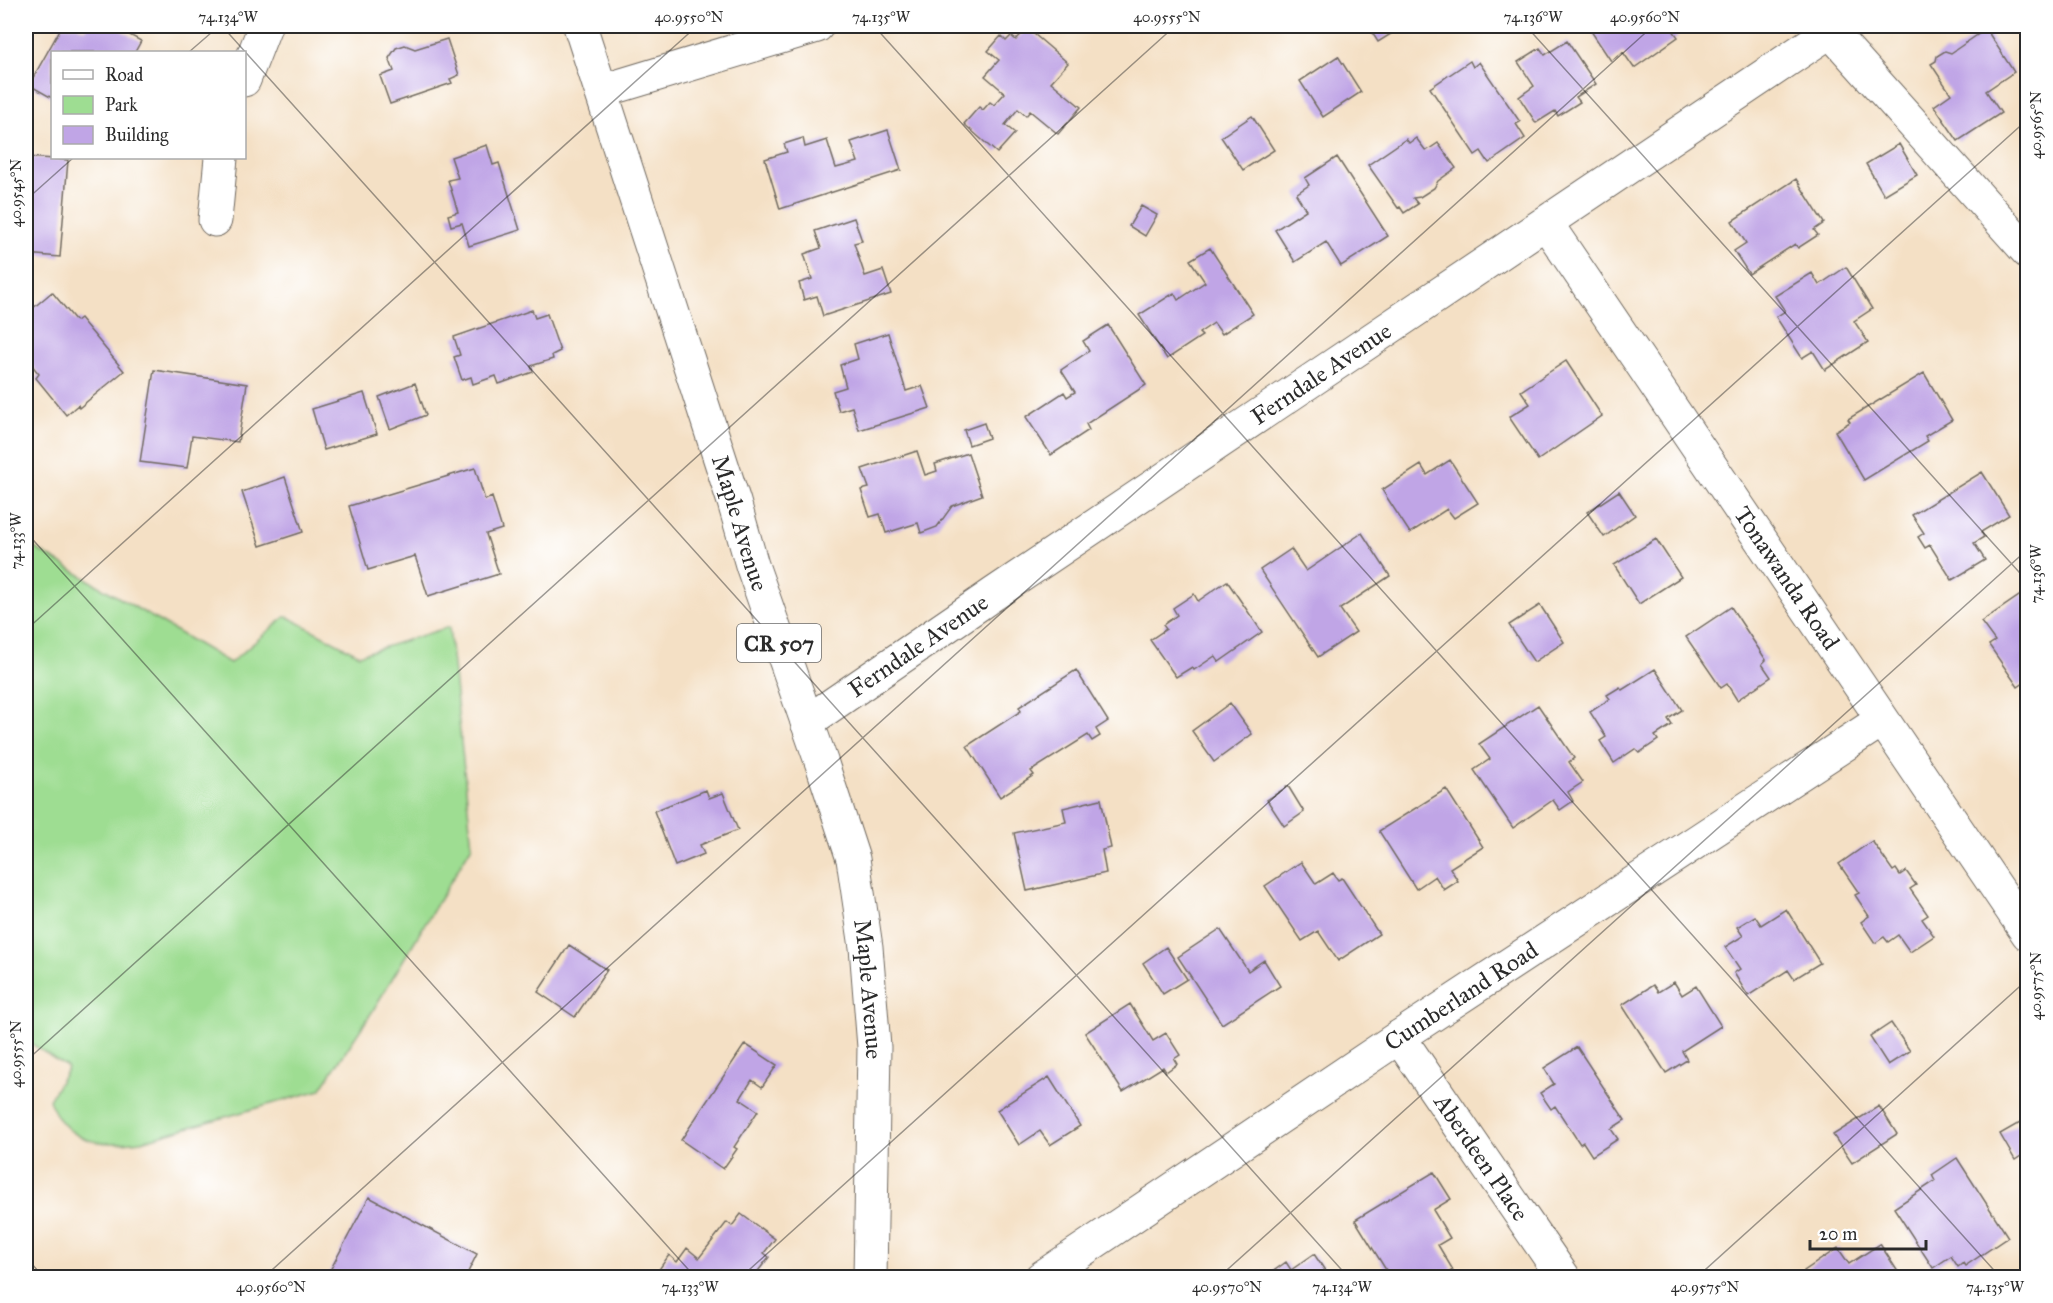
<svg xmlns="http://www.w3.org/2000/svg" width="2053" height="1303" viewBox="0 0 2053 1303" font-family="'IM FELL Great Primer',serif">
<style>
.green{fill:#9edd92;stroke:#64845e;stroke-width:1.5}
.building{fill:#c0a5e6}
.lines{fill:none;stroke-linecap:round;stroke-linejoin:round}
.minor-casing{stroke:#716a61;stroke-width:35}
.major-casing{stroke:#716a61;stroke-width:35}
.minor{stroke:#fff;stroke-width:33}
.major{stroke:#fff;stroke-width:33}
.ticks{fill:none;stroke:#2b2b2b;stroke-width:1.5;stroke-opacity:0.45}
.labels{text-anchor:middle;stroke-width:5;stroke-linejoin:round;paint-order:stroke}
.shield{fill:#fff;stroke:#6b6b6b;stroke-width:1.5}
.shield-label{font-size:22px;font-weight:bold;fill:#2b2b2b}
.street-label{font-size:24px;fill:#2b2b2b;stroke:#fff}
.neatline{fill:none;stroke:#2b2b2b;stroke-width:2}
.ticks-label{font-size:15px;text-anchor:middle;fill:#2b2b2b}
</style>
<rect width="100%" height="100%" fill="#fff"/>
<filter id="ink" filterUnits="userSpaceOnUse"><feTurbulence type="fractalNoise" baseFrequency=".0167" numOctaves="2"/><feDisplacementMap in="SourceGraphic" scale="12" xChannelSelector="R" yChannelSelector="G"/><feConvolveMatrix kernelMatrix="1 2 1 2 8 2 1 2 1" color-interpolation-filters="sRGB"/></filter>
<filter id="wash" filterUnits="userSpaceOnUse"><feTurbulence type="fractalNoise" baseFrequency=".008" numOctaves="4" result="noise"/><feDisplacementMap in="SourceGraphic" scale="24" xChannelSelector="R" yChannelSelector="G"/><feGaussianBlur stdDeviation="1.35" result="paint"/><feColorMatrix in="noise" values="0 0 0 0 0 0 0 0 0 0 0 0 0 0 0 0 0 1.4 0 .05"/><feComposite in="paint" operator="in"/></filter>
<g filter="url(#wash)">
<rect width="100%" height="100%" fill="#f4e0c5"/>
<path class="green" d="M26,543L230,663L286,616L359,655L449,627L472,846L372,1012L320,1090L141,1141C99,1147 66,1143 49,1100L68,1068L26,1040Z"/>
<g id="blocks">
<path class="building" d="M62,26H77L85,30L87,26H113L141,41L135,52H52V98L29,85Z
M1368,26H1400L1402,27L1378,42Z
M1593,26H1670L1678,37L1634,68L1623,52L1611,61L1589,28Z
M1027,28L1068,63L1051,82L1081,107L1058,134L1030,111L1026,116L1018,109L1005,125L1015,133L997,153L964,124L979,107L983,110L990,102L994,105L1005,93L985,76L999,60L988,51L1001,36L1006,41L1011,36L1016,40Z
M1986,29L2014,72L1986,91L2001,113L1958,141L1934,106L1951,94L1931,64L1936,61L1937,56L1945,51L1951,53Z
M447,39L459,75L450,79L452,83L390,104L380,76L394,71L389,58L396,48L405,45L415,49Z
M1567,41L1596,84L1576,97L1580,102L1558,116L1555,111L1536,123L1519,97L1534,86L1518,62L1540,48L1545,55Z
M1338,56L1361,92L1323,117L1300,81Z
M1470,61L1473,67L1479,62L1520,122L1516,124L1525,138L1489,163L1481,151L1475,155L1430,88Z
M1252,116L1274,150L1243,170L1221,137Z
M888,130L901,170L780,209L765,159L787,152L784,144L803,138L805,147L827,140L836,168L858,162L851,142Z
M1416,138L1426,151L1438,143L1456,168L1438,181L1434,188L1420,197L1413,198L1418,204L1404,213L1400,207L1398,208L1368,165L1406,139L1409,143Z
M1899,144L1917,175L1884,195L1866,164Z
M487,145L493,165L499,163L520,230L469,246L462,223L451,226L448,215L458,212L448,180L458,178L451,157Z
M26,157L68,160L60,257L26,254Z
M1337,157L1388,236L1341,266L1326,242L1295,262L1275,230L1306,210L1296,194L1309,185L1305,178Z
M1796,179L1824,223L1814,230L1818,235L1798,248L1795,244L1749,274L1734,251L1746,243L1732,221Z
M1141,206L1157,215L1145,236L1129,226Z
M854,218L862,241L854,243L865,276L883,270L891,294L823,316L817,296L804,300L799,283L812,279L804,254L821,248L815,231Z
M1210,248L1253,314L1222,334L1214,323L1199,333L1202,336L1167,359L1139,315L1174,293L1178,300L1205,282L1190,260Z
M1846,267L1872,309L1854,321L1868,342L1825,370L1813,351L1802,358L1776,317L1785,311L1775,296L1812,273L1819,285Z
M52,292L76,321L80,318L124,371L79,408L78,405L66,415L36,378L39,374L26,358V314Z
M532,310L535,318L547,314L560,351L552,355L553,359L531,366L533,372L499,384L496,376L473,384L471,377L462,380L454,357L460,355L454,337Z
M1108,325L1146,385L1086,424L1089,430L1051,455L1026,417L1064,392L1067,397L1075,392L1061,370L1089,351L1083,341Z
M888,333L906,391L922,386L930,408L859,430L852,407L839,411L833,391L846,387L840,365L858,359L854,344Z
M1566,361L1602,416L1538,460L1509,417L1530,404L1521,391Z
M154,370L247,384L238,442L192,436L187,468L140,462Z
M1924,373L1952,420L1925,436L1928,441L1864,480L1835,431L1850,422L1848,419Z
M415,383L426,415L390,429L379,397Z
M364,393L377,434L324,450L312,409Z
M984,423L989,438L969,445L964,430Z
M917,451L925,475L937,471L935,464L968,453L982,495L952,506L937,527L921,533L918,523L886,533L880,514L870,517L861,490L869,488L862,469Z
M1450,460L1478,503L1454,518L1447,509L1410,533L1382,490L1421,465L1427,475Z
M475,468L485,500L492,497L502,529L486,534L499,574L428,596L415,556L368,570L349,506Z
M1982,472L2009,515L1981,532L1984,537L1974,543L1985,560L1952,580L1930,545L1925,548L1918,537L1924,533L1912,515Z
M285,477L303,532L260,546L242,492Z
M1619,491L1635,515L1604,537L1587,512Z
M1362,533L1390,576L1340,609L1356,632L1318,657L1260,570L1291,549L1306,571Z
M1656,539L1681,577L1639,604L1614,565Z
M1227,581L1262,632L1219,662L1215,656L1194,670L1192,667L1176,677L1150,640L1166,629L1163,625L1177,615L1173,608L1194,594L1198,601Z
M2028,590V680L2018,687L1989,645L1995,641L1981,622Z
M1540,605L1564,642L1534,662L1509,625Z
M1731,607L1766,660L1762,664L1771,677L1737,700L1727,684L1721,688L1686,637Z
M1655,669L1682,710L1668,719L1672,725L1655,736L1658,740L1639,753L1635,749L1614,763L1600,741L1606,737L1590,712L1610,699L1607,695L1620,687L1622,690Z
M1076,670L1108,721L1096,729L1100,736L1092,741L1088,735L1031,771L1034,775L1000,797L967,746L1021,711L1019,707Z
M1230,703L1252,734L1214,762L1192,731Z
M1538,705L1574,758L1569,762L1583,782L1568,792L1573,801L1560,810L1553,800L1513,828L1474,770L1490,759L1479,744Z
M1288,786L1304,812L1284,826L1267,800Z
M1446,789L1483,847L1450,868L1458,881L1444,890L1435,876L1416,889L1379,831Z
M706,790L709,798L723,793L738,830L700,845L704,854L675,866L654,811Z
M1101,799L1111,848L1102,850L1106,873L1027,891L1014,833L1066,822L1063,808Z
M1872,841L1893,871L1896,869L1900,875L1906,871L1916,885L1910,889L1928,915L1922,919L1934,936L1910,952L1898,935L1888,942L1884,937L1875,943L1861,922L1869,916L1855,895L1859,893L1839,864Z
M1301,862L1316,884L1333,873L1338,880L1342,878L1379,934L1338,961L1318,931L1302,941L1265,886Z
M1786,909L1820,963L1794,979L1788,970L1748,996L1734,973L1740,969L1725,947L1743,936L1737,927L1755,916L1761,925Z
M1220,929L1248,971L1264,960L1280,986L1222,1024L1178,957Z
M569,945L607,970L575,1017L538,992Z
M1166,947L1187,979L1163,994L1143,963Z
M1674,982L1682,995L1696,986L1721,1026L1682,1051L1687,1060L1666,1073L1622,1005L1653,985L1658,992Z
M1130,1004L1153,1041L1166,1033L1180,1055L1174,1059L1177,1064L1166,1072L1163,1067L1123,1092L1085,1033Z
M1891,1023L1910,1051L1888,1065L1870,1037Z
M745,1044L777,1065L762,1087L752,1080L740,1099L758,1111L734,1147L737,1149L723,1169L681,1140Z
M1577,1047L1625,1120L1611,1129L1618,1139L1592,1156L1583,1142L1580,1144L1555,1106L1551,1109L1540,1093L1554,1084L1544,1068Z
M1049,1077L1080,1126L1050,1145L1040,1131L1019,1145L997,1110Z
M1879,1106L1897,1134L1852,1163L1833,1135Z
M2028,1118V1160L2024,1154L2015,1160L2000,1134Z
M1957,1158L2008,1237L1965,1266L1963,1263L1958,1267L1951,1256L1933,1268L1894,1208L1935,1181L1932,1175Z
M1434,1172L1451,1199L1433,1210L1450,1238L1438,1245L1453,1270L1440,1278H1391L1355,1220Z
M369,1197L477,1254L465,1278H326Z
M741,1214L775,1239L764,1253L769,1257L755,1275L758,1278H653L669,1255L677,1262L687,1248L699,1258L727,1222L732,1226Z
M1880,1244L1902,1278H1808L1804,1271L1838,1248L1849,1264Z
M1314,1254L1330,1278H1264L1286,1262L1291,1270Z"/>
</g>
</g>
<g filter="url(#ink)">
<use href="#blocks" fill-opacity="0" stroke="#716a61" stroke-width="1.5"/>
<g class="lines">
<g class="minor-casing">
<g id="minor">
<path d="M1830,31L2028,252"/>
<path d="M244,80L265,26"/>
<path d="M602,91L817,26"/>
<path d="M215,220L221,158"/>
<path id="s1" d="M1546,223L2028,934"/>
<path id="s2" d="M807,722L995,593L1838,26"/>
<path id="s3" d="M1399,1037L1564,1278"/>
<path id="s4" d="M1041,1278L1399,1037L1882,720"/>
</g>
</g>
<g class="major-casing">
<g id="major">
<path id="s5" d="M580,26L734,502L752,565L822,764L853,859L866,947L874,1047L870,1278"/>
</g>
</g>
<use href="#minor" class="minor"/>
<use href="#major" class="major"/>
</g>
</g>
<path class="ticks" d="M222,26L1349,1278M874,26L2001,1278M1526,26L2028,582M189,52L219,26M26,200L73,158M26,532L696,1278M26,630L697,26M26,1061L1175,26M26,1257L44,1278M263,1278L1653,26M740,1278L2028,119M1218,1278L2028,549M1696,1278L2028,979"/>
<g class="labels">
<rect class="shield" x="737" y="624" width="84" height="38" rx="4.5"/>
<g class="shield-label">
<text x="779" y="651">CR 507</text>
</g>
<g class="street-label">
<text dy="8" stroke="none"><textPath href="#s2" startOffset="621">Ferndale Avenue</textPath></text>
<text dy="8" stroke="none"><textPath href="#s5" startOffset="522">Maple Avenue</textPath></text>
<text dy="8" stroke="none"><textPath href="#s1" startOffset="429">Tonawanda Road</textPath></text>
<text dy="8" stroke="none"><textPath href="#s2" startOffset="135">Ferndale Avenue</textPath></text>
<text dy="8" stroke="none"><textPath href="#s5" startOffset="1008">Maple Avenue</textPath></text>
<text dy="8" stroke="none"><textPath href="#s4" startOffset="506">Cumberland Road</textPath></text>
<text dy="8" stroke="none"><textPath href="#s3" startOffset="146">Aberdeen Place</textPath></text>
</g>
</g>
<rect width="2053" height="1303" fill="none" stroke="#fff" stroke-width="66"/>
<rect x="51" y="51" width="195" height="108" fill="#ffffff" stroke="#aaaaaa" stroke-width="1.5"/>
<rect x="63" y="70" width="30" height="9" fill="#ffffff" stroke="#aaaaaa" stroke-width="1.5"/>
<text x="105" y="81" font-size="18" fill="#2b2b2b">Road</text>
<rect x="63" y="96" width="30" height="18" fill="#9edd92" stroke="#aaaaaa" stroke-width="1.5"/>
<text x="105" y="111" font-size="18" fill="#2b2b2b">Park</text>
<rect x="63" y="126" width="30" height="18" fill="#c0a5e6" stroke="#aaaaaa" stroke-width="1.5"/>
<text x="105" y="141" font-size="18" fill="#2b2b2b">Building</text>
<path d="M1810 1240v9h116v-9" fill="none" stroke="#2b2b2b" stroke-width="3"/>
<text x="1819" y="1240" font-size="18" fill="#2b2b2b" stroke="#ffffff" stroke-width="4.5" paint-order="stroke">20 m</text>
<rect x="33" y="33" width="1987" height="1237" class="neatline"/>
<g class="ticks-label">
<text x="228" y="22">74.134°W</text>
<text x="689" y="22">40.9550°N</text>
<text x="881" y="22">74.135°W</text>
<text x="1167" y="22">40.9555°N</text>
<text x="1533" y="22">74.136°W</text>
<text x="1645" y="22">40.9560°N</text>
<text transform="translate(2036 125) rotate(-90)" y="5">40.9565°N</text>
<text transform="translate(16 193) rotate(-90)" y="5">40.9545°N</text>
<text transform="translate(16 541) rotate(-90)" y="5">74.133°W</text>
<text transform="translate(2036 574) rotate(-90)" y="5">74.136°W</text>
<text transform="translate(2036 986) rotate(-90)" y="5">40.9575°N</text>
<text transform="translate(16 1054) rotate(-90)" y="5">40.9555°N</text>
<text x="271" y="1292">40.9560°N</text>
<text x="690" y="1292">74.133°W</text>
<text x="1227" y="1292">40.9570°N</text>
<text x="1342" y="1292">74.134°W</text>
<text x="1705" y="1292">40.9575°N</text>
<text x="1995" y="1292">74.135°W</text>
</g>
</svg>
